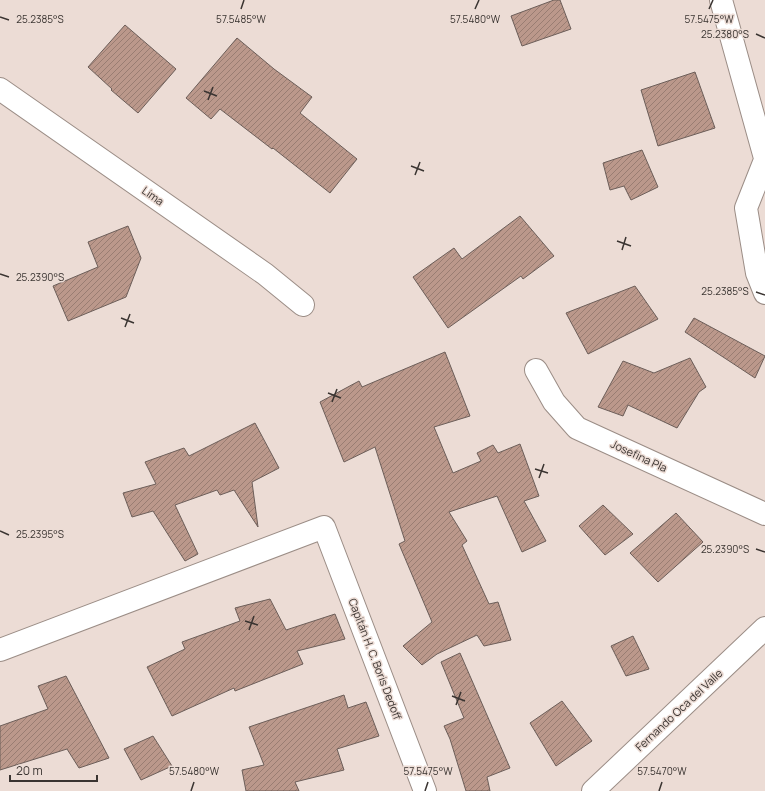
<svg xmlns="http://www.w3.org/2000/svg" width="765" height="791" viewBox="0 0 765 791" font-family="Manrope,sans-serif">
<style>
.building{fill:url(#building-hatch);stroke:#6c5e59}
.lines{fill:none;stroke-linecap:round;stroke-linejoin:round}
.minor-casing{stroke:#9b8d86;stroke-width:24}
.minor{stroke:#fff;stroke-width:22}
.ticks{fill:none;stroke:#3a3431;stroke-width:1.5}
.labels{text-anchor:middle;stroke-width:3;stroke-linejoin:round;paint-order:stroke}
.street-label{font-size:11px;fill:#3a3431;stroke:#ecdcd5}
.ticks-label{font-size:10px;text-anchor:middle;fill:#3a3431;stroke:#ecdcd5;stroke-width:3;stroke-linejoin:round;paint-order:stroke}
</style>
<defs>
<pattern id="building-hatch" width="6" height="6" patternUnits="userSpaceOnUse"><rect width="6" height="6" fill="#bb988b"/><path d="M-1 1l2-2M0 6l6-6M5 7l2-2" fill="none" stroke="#997d72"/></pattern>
</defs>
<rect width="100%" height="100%" fill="#ecdcd5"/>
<path class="building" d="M554,0H560L571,29L522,46L511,16Z
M125,25L176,69L138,113L111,90L112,89L88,67Z
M237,38L274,69L312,97L300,113L357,159L330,193L273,148L272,149L220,109L211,119L186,98Z
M695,72L715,128L658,146L641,90Z
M642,150L658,187L631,200L624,186L610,190L603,163Z
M520,216L554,256L523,279L521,276L448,328L413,277L454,248L462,259Z
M128,226L141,258L126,297L68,321L53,286L98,267L88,242Z
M635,286L658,319L588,354L566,313Z
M694,318L765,356L755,378L685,332Z
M445,352L470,416L434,427L453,473L481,461L477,453L493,445L498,453L520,444L539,496L524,501L546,541L522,552L497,496L449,512L467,541L462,545L489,604L498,602L511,640L484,646L477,635L437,654L422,665L403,646L432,622L399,544L405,541L375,447L344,462L320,402L359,381L362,387Z
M690,358L706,387L699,392L677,428L628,405L623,416L598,407L623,361L654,373Z
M255,423L279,468L252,482L258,527L234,490L220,495L217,490L175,505L198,554L185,561L153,511L132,517L123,493L156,484L145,462L184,448L189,456Z
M603,505L633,534L605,555L579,526Z
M676,513L703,542L658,582L630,553Z
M270,599L286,630L335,614L345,639L297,651L303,664L235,691L234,688L172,716L147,667L185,649L182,642L240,621L235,608Z
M633,636L649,669L626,676L611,646Z
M460,653L510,768L487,777L490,791H466L450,739L444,726L464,718L441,662Z
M66,676L109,758L79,768L67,749L0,770V726L48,709L38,686Z
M344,695L348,708L366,702L379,736L337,749L344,770L295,782L299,791H246L242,770L264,765L249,727Z
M562,701L592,741L556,766L530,723Z
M153,736L172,766L141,780L124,749Z"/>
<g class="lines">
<g class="minor-casing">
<path id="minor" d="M721,0L765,158
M0,89L265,274L303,305
M765,160L746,208L757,273L765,293
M536,370L554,402L577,428L765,514
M0,650L324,527L425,791
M593,791L765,628"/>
</g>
<use href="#minor" class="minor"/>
</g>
<path class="ticks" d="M241,9L244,0M475,9L479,0M709,9L713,0M0,17L9,20M756,34L765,38M204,91L217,96M208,100L213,87M411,166L424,171M415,175L420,162M617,241L631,246M622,250L626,237M0,274L9,277M756,292L765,295M121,318L134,323M125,327L130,314M328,393L341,398M332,402L337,389M535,469L548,473M539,478L544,464M0,531L9,535M756,549L765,552M245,621L258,625M249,630L254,616M452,696L465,701M456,705L461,692M191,791L194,782M425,791L428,782M659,791L662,782"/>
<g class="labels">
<g class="street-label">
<text transform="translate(153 196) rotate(35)" y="4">Lima</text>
<text transform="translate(639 456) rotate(25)" y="4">Josefina Pla</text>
<text transform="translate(375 659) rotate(69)" y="4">Capitán H. C. Boris Dedoff</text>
<text transform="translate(679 710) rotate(-43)" y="4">Fernando Oca del Valle</text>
</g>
</g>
<g class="ticks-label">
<text x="709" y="23">57.5475°W</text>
<text x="241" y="23">57.5485°W</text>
<text x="475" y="23">57.5480°W</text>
<text x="40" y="23">25.2385°S</text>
<text x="725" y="38">25.2380°S</text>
<text x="40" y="281">25.2390°S</text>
<text x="725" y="295">25.2385°S</text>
<text x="40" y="538">25.2395°S</text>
<text x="725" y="553">25.2390°S</text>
<text x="194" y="775">57.5480°W</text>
<text x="428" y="775">57.5475°W</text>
<text x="662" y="775">57.5470°W</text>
</g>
<path d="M10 775v6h87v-6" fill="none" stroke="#3a3431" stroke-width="2"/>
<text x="16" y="775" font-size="12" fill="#3a3431" stroke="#ecdcd5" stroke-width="3" paint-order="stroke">20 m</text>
</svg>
